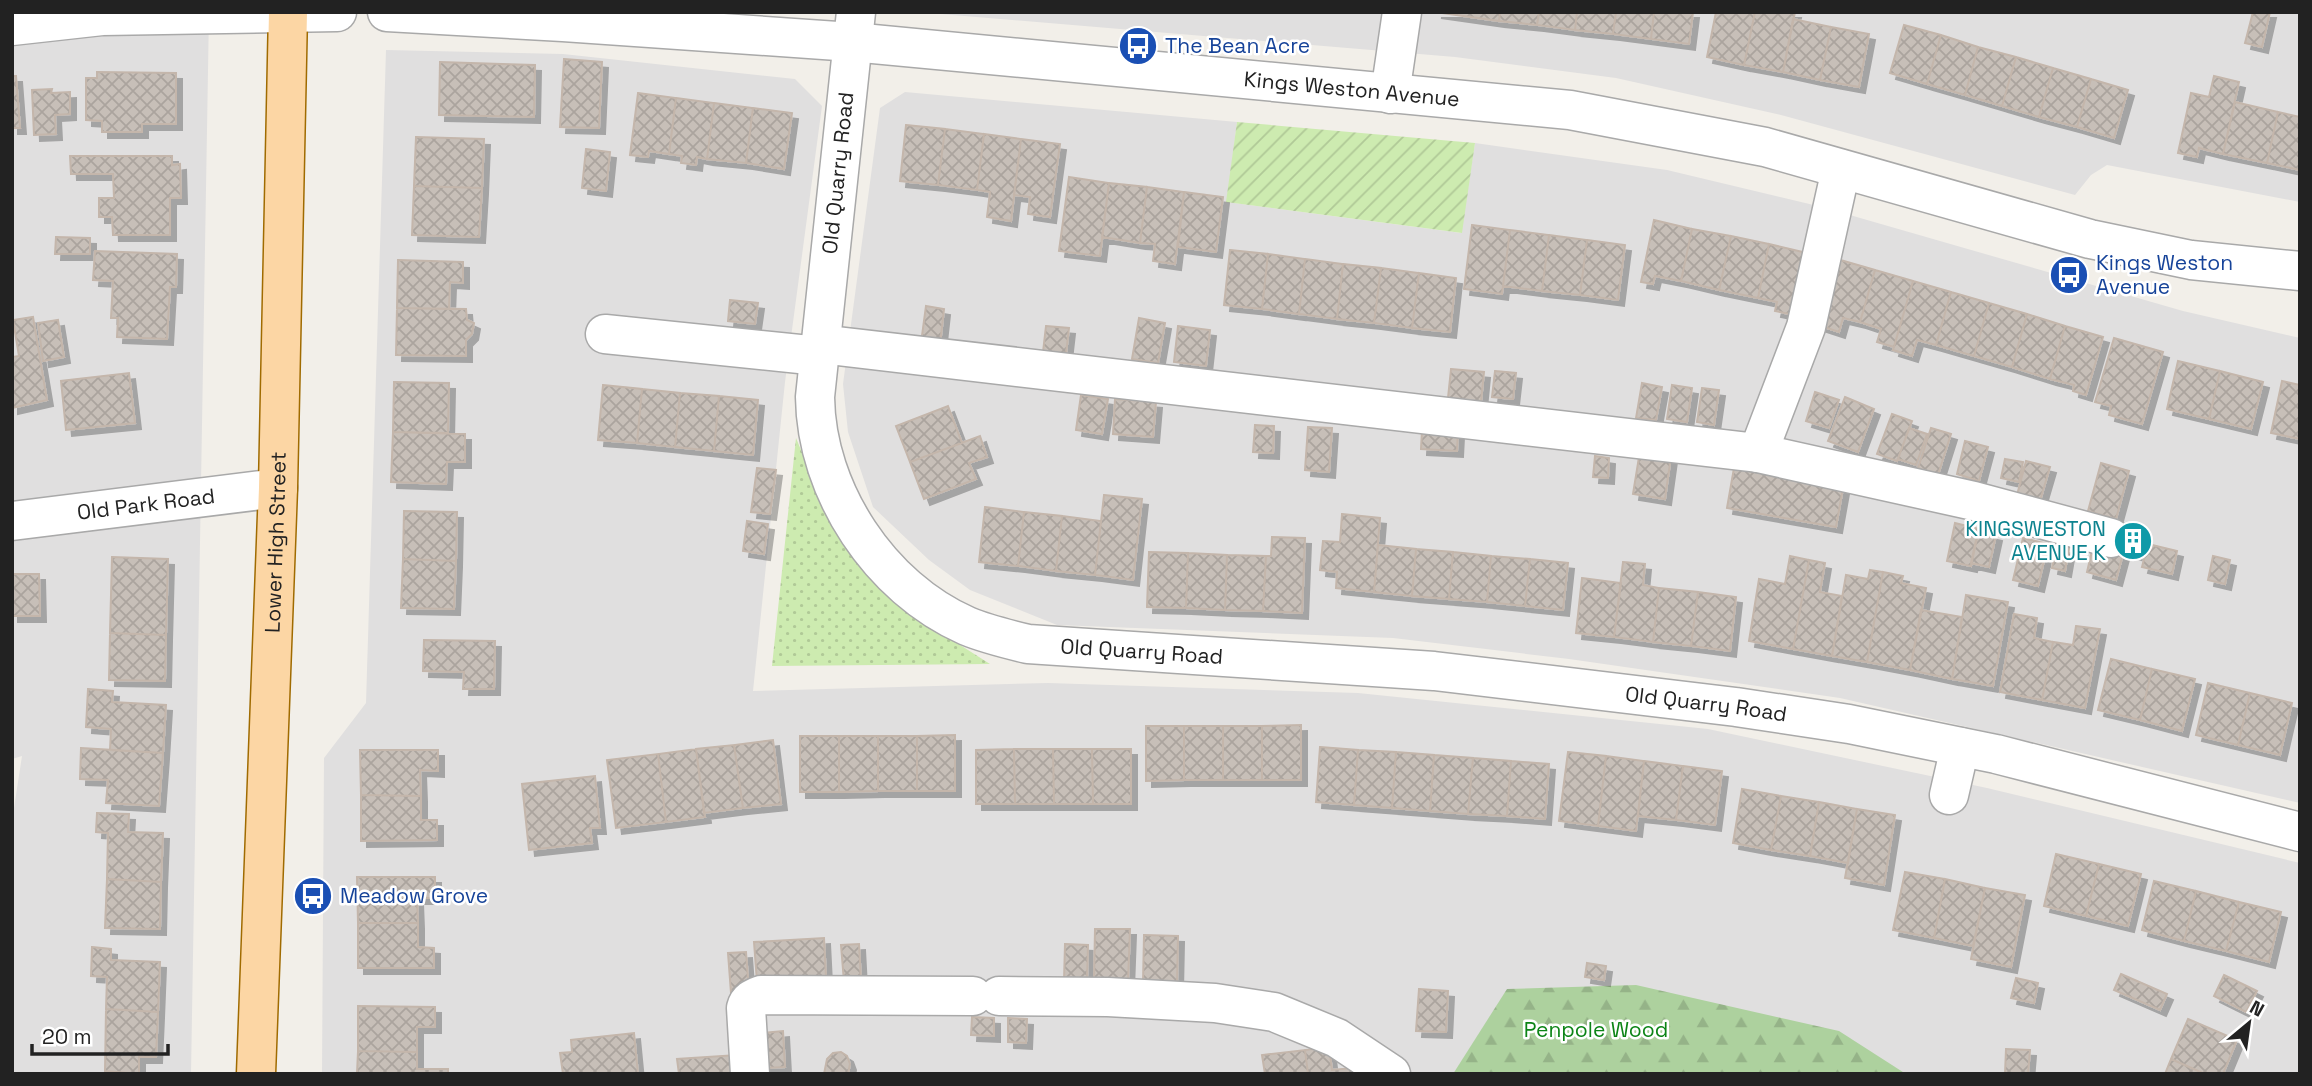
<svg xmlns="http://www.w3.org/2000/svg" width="2312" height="1086" viewBox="0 0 2312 1086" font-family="'Space Grotesk',sans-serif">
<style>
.residential{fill:#e0dfdf}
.grass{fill:url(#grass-dots)}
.forest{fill:url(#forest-firs)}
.garden{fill:url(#garden-furrows)}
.building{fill:url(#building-cross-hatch);stroke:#c4b6ab;stroke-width:2;filter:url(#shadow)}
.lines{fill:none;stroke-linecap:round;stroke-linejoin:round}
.minor-casing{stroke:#a9a9a9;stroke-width:41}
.major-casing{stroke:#a06b00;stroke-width:41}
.minor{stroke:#fff;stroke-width:38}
.major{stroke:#fcd6a4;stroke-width:38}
.labels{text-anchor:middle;stroke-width:5;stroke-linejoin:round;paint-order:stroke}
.transit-label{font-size:21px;fill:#164399;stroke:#fff;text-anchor:start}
.street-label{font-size:21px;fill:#222;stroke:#fff}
.culture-label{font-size:21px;fill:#0d838f;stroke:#fff;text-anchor:end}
.park-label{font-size:21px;fill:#0c8416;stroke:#fff}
</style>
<defs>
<pattern id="grass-dots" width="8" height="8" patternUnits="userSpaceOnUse" patternTransform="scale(1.75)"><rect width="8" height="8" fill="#cdebb0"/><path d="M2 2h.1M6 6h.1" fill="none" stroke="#b0c997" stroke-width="1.8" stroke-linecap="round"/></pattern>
<pattern id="forest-firs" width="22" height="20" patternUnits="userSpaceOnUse" patternTransform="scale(1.75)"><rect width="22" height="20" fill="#add19e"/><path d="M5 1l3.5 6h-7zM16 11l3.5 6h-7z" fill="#95b388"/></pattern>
<pattern id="garden-furrows" width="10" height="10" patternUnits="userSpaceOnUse" patternTransform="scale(1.75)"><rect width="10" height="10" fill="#cdebb0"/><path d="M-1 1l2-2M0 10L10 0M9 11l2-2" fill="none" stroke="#b0c997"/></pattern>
<pattern id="building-cross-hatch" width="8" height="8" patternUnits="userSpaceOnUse" patternTransform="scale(1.75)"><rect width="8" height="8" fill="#c7bfb8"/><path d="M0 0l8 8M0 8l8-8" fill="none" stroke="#aba49e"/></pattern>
<filter id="shadow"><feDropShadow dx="6" dy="6" stdDeviation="0" flood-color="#0004"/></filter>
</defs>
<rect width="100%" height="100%" fill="#f2efe9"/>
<path class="residential" d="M12,12H209L191,1074H12V821L22,756L12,759Z
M917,12H2300V202L2107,165L2091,175L2075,195L1781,115L1616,78L1455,57Z
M386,50L563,54L795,79L822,106L785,382L753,691L1048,683L1358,693L1708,729L1987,788L2300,863V1074H322L324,758L366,703Z
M905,92L1237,122L1227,202L1461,233L1475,143L1667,170L1822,207L2183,311L2300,338V803L1840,698L1569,659L1393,638L1057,625L970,590L929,560L873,507L848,432L843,384L880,108Z"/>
<path class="grass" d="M796,438L835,532L878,586L924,622L990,664L772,666Z"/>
<path class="forest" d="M1636,985L1839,1031L1906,1074H1453L1507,989Z"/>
<path class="garden" d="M1237,122L1475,143L1462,233L1226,202Z"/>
<path class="building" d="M1435,12H1500L1499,21Z
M1500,12H1539L1537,25L1499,21Z
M1539,12H1577L1575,30L1537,25Z
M1577,12H1616L1613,34L1575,30Z
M1616,12H1654L1651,39L1613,34Z
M1654,12H1693L1689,44L1651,39Z
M1716,12H1755L1744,65L1707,57Z
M1755,12H1795L1783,72L1744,65Z
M2253,12H2270L2262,47L2245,43Z
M1793,19L1831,27L1820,80L1783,72Z
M1904,25L1941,35L1927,84L1890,73Z
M1831,27L1869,34L1859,87L1820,80Z
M1941,35L1978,47L1965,95L1927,84Z
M1978,47L2016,57L2002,106L1965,95Z
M2016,57L2053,68L2039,117L2002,106Z
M564,59L602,62L599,128L560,127Z
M440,62L535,65L534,117L439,115Z
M2053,68L2091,79L2077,127L2039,117Z
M97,72L176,73V124H142V132H102V121L86,120V78H97Z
M12,76H16L20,128H12Z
M2214,76L2239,82L2223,154L2199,148L2197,157L2178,153L2191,93L2209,97Z
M2091,79L2128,90L2114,138L2077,127Z
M52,89L51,93L70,92V114L55,115L56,134L34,135L32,90Z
M638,93L676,98L669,154L649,151L648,157L630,155Z
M676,98L714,103L707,159L697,157L696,165L681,163L682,156L669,154Z
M2235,102L2278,112L2267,163L2223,154Z
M714,103L753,108L746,163L707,159Z
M753,108L792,113L784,169L746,163Z
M2278,112L2300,117V170L2267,163Z
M906,125L945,129L938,185L900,181Z
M945,129L984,134L977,190L938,185Z
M984,134L1021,139L1011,221L987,217L990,192L977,190Z
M416,137L484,139L482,188L414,186Z
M1021,139L1060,144L1050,217L1028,214L1030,197L1014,195Z
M586,149L610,152L606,191L582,188Z
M70,156H172V165L180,164L181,198H170V235H113L112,217H99V198H114L113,174H71Z
M1069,177L1109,183L1100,256L1059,251Z
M1109,183L1147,187L1140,243L1102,237Z
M414,186L482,188L479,237L412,235Z
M1147,187L1184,192L1175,264L1153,261L1155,244L1140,243Z
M1184,192L1223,197L1216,252L1178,247Z
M1654,220L1692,229L1681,281L1655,276L1653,284L1641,282Z
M1472,225L1510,230L1502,294L1464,289Z
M1692,229L1731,236L1719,290L1681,281Z
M1510,230L1549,235L1542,291L1503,286Z
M1549,235L1587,240L1580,295L1542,291Z
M1731,236L1769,244L1758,298L1719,290Z
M56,237L90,238V254H55Z
M1587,240L1625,245L1618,300L1580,295Z
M1769,244L1807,253L1794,315L1775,311L1777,302L1758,298Z
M1230,250L1268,254L1262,309L1224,305Z
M95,251L177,254L176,287H170L167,339L117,337L118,318H111L113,281L93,280Z
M1268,254L1305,259L1299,314L1262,309Z
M1305,259L1343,264L1337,319L1299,314Z
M1837,259L1875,270L1860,322L1843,318L1839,332L1818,325Z
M398,260L463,262V283L450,282L449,309L397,308Z
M1343,264L1381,268L1374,323L1337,319Z
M1381,268L1419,273L1412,328L1374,323Z
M1875,270L1913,281L1894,347L1877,342L1881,329L1860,322Z
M1419,273L1456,278L1450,332L1412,328Z
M1913,281L1951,292L1936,345L1917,340L1912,356L1893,350Z
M1951,292L1989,303L1974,356L1936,345Z
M730,300L758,303L755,324L728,321Z
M1989,303L2027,314L2012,367L1974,356Z
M926,306L944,309L940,345L921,343Z
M397,308L466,309L467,320L474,323L472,334L466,340V356L396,355Z
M2027,314L2065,326L2050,379L2012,367Z
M33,317L47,400L12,408V357L19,356L13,320Z
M1139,318L1165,323L1158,363L1132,359Z
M58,320L64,357L43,361L38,323Z
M1046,326L1069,328L1066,354L1043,352Z
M1178,326L1210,330L1206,366L1174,362Z
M2065,326L2103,337L2086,395L2073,391L2074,385L2050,379Z
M2114,338L2163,352L2142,424L2109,415L2111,406L2095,402Z
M2178,361L2220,371L2209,419L2167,409Z
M1451,369L1484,372L1481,402L1448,398Z
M1495,371L1516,373L1513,399L1492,397Z
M2220,371L2263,382L2251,429L2209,419Z
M129,373L135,423L66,430L61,381Z
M2282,381L2300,385V439L2271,433Z
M394,382L449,383L448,433L393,432Z
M1642,383L1662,387L1656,420L1636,418Z
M603,385L642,389L637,443L598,440Z
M1672,385L1692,388L1687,422L1667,419Z
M1702,388L1719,390L1714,425L1697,422Z
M642,389L680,393L675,447L637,443Z
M1815,392L1839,400L1829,428L1806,421Z
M680,393L719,396L714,451L675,447Z
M1081,395L1108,399L1102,434L1076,430Z
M719,396L758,400L753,455L714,451Z
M1845,397L1874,409L1858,452L1828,441Z
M1115,399L1156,402L1153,437L1113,434Z
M948,406L962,443L910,462L896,426Z
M1892,414L1912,421L1897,461L1877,454Z
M1255,425L1274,426L1273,453L1253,452Z
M1308,427L1332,428L1329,472L1305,470Z
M1909,428L1927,434L1916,465L1898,459Z
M1931,428L1951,434L1938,475L1918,468Z
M1422,430L1458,431L1457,451L1421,449Z
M393,432L465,434V462H447L446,484L391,482Z
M980,436L987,457L969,463L976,479L924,499L910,462Z
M1965,441L1988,447L1979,481L1957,474Z
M1640,451L1671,456L1665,499L1633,494Z
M1595,456L1609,458L1608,478L1593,477Z
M2005,459L2023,462L2019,482L2001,478Z
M2026,461L2050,467L2040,501L2017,495Z
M2101,463L2129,471L2116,519L2088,511Z
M757,468L776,470L770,514L751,512Z
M1734,468L1843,488L1836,527L1727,508Z
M1104,495L1142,499L1133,580L1095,575Z
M985,507L1024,512L1018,566L979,562Z
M404,511L457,512L456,561L403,559Z
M1024,512L1062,516L1056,571L1018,566Z
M1342,514L1380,518L1374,592L1336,588L1337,572L1320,570L1323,541L1340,542Z
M1062,516L1101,521L1095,575L1056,571Z
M747,521L768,524L764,554L743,551Z
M1955,523L1979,529L1971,566L1947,561Z
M2128,526L2145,533L2138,555L2121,549Z
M1978,531L1996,535L1989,567L1971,563Z
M1272,537L1305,538L1302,613L1263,611L1266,556H1271Z
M2023,538L2048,544L2038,586L2013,580Z
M2148,544L2177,551L2172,574L2142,567Z
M1378,545L1416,549L1412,596L1374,592Z
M2056,546L2069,548L2065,571L2052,568Z
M2093,546L2123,554L2116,580L2087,572Z
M1416,549L1453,552L1449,599L1412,596Z
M1149,552L1188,553L1186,608L1147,607Z
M1453,552L1491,556L1487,602L1449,599Z
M1188,553L1227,555L1225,610L1186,608Z
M1227,555L1266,556L1263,611L1225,610Z
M1491,556L1530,559L1525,606L1487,602Z
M1790,556L1809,560L1793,649L1749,641L1759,579L1785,584Z
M2213,556L2230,560L2225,584L2208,580Z
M112,557L168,559L166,635L110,633Z
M403,559L456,561L454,609L401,608Z
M1530,559L1568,563L1563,610L1525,606Z
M1809,560L1825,563L1820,592L1842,596L1832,656L1793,649Z
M1623,562L1645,564L1643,585L1659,588L1653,642L1614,637Z
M1870,570L1883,572L1867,662L1832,656L1846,575L1868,579Z
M1883,572L1903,576L1901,583L1926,588L1910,670L1867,662Z
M12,574H39L40,616H12Z
M1582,578L1621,583L1614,637L1576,633Z
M1659,588L1698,592L1691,646L1653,642Z
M1698,592L1736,597L1730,651L1691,646Z
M1966,595L2008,602L1993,686L1952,679Z
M1921,610L1962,617L1952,679L1910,670Z
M2014,614L2037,618L2034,638L2053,642L2042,700L2000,692Z
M2076,626L2100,629L2085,708L2042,700L2053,642L2073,645Z
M110,633L166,635L165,681L109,680Z
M424,640L495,641L494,689H463L464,672L423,671Z
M2111,659L2152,669L2140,720L2098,710Z
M2152,669L2195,679L2182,731L2140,720Z
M2208,683L2250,693L2238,745L2196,735Z
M88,689L113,691L112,702L166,705L163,753L110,750L111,729L86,727Z
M2250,693L2292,703L2280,755L2238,745Z
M1301,725V780H1262V726Z
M1146,726H1184V780L1146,781Z
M1184,726H1223V780H1184Z
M1223,726H1262V780H1223Z
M955,735V791H917V736Z
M800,736H839V792H800Z
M839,736H878V791L839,792Z
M878,736H917V791H878Z
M773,740L781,804L743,808L734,745Z
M734,745L743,808L704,813L696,749Z
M1320,747L1358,750L1354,805L1316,802Z
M81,748L163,753L159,806L106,803L108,780L80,779Z
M696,749L705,817L666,822L658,754Z
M1014,749H1053L1054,804H1015Z
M1014,749L1015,804H976V750Z
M1053,749H1092L1093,804H1054Z
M1092,749H1131V804H1093Z
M360,750H438V771L420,770L421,796L361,795Z
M1358,750L1396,752L1392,808L1354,805Z
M1396,752L1434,755L1430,811L1392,808Z
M1568,752L1606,756L1598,826L1559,821Z
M658,754L666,822L616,828L607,760Z
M1434,755L1473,758L1468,814L1430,811Z
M1606,756L1644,761L1636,831L1598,826Z
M1473,758L1511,761L1507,816L1468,814Z
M1511,761L1549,764L1545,819L1507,816Z
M1644,761L1683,766L1676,820L1638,816Z
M1683,766L1722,771L1715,825L1676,820Z
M595,776L600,828H590L592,843L529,850L522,784Z
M1742,789L1781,796L1771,850L1733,843Z
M361,795L421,796V820H437V840L361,841Z
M1781,796L1819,802L1810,856L1771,850Z
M1819,802L1857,809L1848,863L1810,856Z
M1857,809L1895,815L1884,885L1845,878Z
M97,813L129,814L128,832L163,833L161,882L107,879L108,833L96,832Z
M2056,854L2099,864L2086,916L2044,906Z
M2099,864L2141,874L2128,926L2086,916Z
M1905,872L1945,879L1934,938L1893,930Z
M357,877H435V898H417L418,923H358Z
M107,879L161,882L160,929L105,928Z
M1945,879L1985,888L1973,946L1934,938Z
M2154,881L2196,891L2184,941L2142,930Z
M1985,888L2025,895L2011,967L1971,959Z
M2196,891L2239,902L2226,951L2184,941Z
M2239,902L2281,912L2269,962L2226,951Z
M358,923H418V947L434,948V968H358Z
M1095,929H1130L1128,982L1094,981Z
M1144,935L1178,936L1177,984L1143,983Z
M824,938L826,977L757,982L754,942Z
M859,944L861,981L844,982L841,945Z
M1065,944L1088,945L1087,981H1064Z
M92,947L111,949V960L160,962L158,1012L106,1009L107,977L91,976Z
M746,952L749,992L731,993L728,953Z
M1587,963L1606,966L1604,980L1585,977Z
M2121,974L2167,994L2160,1010L2114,990Z
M2224,975L2257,991L2246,1012L2214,996Z
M2016,978L2038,983L2034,1003L2011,998Z
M1419,989L1448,991L1446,1032L1416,1031Z
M358,1006L435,1007V1027H417V1052L358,1051Z
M106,1009L158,1012L156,1057H139V1074L105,1071Z
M972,1017L994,1018V1036L971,1035Z
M1008,1018L1027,1019L1026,1043L1008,1042Z
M2188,1019L2237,1040L2223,1074H2205L2171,1059Z
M783,1031L785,1067L765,1068L763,1033Z
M634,1033L638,1074H563L560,1053L572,1052L571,1040Z
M1329,1047L1332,1070L1352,1068L1353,1074H1308L1305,1050Z
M2006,1049L2030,1050L2028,1074H2005Z
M1305,1050L1308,1074H1265L1262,1055Z
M358,1051L417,1052V1069H448V1074H357Z
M841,1052L847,1056L850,1064L848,1074H824L827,1059L833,1053Z
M737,1055L738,1074H679L677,1059Z
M2171,1059L2205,1074H2165Z"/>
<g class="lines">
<g class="minor-casing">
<g id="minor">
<path id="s1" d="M387,12L563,22L852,42L1570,110L1765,147L2090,239L2191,260L2300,271"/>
<path id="s2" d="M856,12L815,397C816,491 880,588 967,626C986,634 1007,639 1028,644L1434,671L1736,707L1849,724L1996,754L2300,832"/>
<path d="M12,26L102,16L337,12"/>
<path d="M1390,94L1402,12"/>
<path d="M605,334L819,356"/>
<path d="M820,344L1758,453L1974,501L2111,538"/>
<path d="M1758,453L1806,327L1841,169"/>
<path id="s3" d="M12,521L278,488"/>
<path d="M1949,795L1960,747"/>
<path d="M999,996L1108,997L1215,1003L1274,1012L1337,1038L1391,1074"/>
<path d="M750,1074L746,1008C748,1000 753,998 761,995L973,996"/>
</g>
</g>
<g class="major-casing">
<g id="major">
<path id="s4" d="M256,1074L278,488L288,12"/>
</g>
</g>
<use href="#minor" class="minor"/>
<use href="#major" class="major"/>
</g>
<defs>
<g id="bus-disc" transform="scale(2.0125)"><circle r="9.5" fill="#1a4fb4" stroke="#fff"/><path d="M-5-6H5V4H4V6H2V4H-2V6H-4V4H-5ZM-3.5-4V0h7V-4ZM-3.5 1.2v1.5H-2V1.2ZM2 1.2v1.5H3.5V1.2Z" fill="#fff"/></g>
<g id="building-disc" transform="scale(2.0125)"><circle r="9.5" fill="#0f9aa8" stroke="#fff"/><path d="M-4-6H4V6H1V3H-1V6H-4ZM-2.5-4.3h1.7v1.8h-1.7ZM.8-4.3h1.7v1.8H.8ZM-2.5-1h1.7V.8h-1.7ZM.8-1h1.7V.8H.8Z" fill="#fff"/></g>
</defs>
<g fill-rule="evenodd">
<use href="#bus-disc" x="1138" y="46"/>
<use href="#bus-disc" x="2069" y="275"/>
<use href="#building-disc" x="2133" y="541"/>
<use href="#bus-disc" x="313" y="896"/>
</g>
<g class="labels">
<g class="transit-label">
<text x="1165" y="53">The Bean Acre</text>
<text x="2096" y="270">Kings Weston<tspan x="2096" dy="24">Avenue</tspan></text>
<text x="340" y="903">Meadow Grove</text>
</g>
<g class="street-label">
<text dy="7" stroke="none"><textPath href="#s1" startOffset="968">Kings Weston Avenue</textPath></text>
<text transform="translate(838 173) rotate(-84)" y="7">Old Quarry Road</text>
<text dy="7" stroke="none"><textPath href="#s3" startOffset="135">Old Park Road</textPath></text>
<text dy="7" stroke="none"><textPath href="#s4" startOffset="532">Lower High Street</textPath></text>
<text dy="7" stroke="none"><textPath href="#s2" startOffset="854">Old Quarry Road</textPath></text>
<text dy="7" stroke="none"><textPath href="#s2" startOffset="1421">Old Quarry Road</textPath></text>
</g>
<g class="culture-label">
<text x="2106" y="536">KINGSWESTON<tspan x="2106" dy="24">AVENUE K</tspan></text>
</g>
<g class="park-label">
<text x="1596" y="1037">Penpole Wood</text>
</g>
</g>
<rect width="2312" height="1086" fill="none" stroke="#222222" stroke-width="28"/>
<g transform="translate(2249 1023) rotate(29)" stroke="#ffffff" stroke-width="5" paint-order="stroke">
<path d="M0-5L12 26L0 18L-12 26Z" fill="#222222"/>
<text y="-10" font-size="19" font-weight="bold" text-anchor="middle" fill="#222222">N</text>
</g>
<path d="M32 1044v10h136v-10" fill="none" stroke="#222222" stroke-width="3.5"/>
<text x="42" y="1044" font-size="21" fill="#222222" stroke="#ffffff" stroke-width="5" paint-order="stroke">20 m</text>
</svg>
